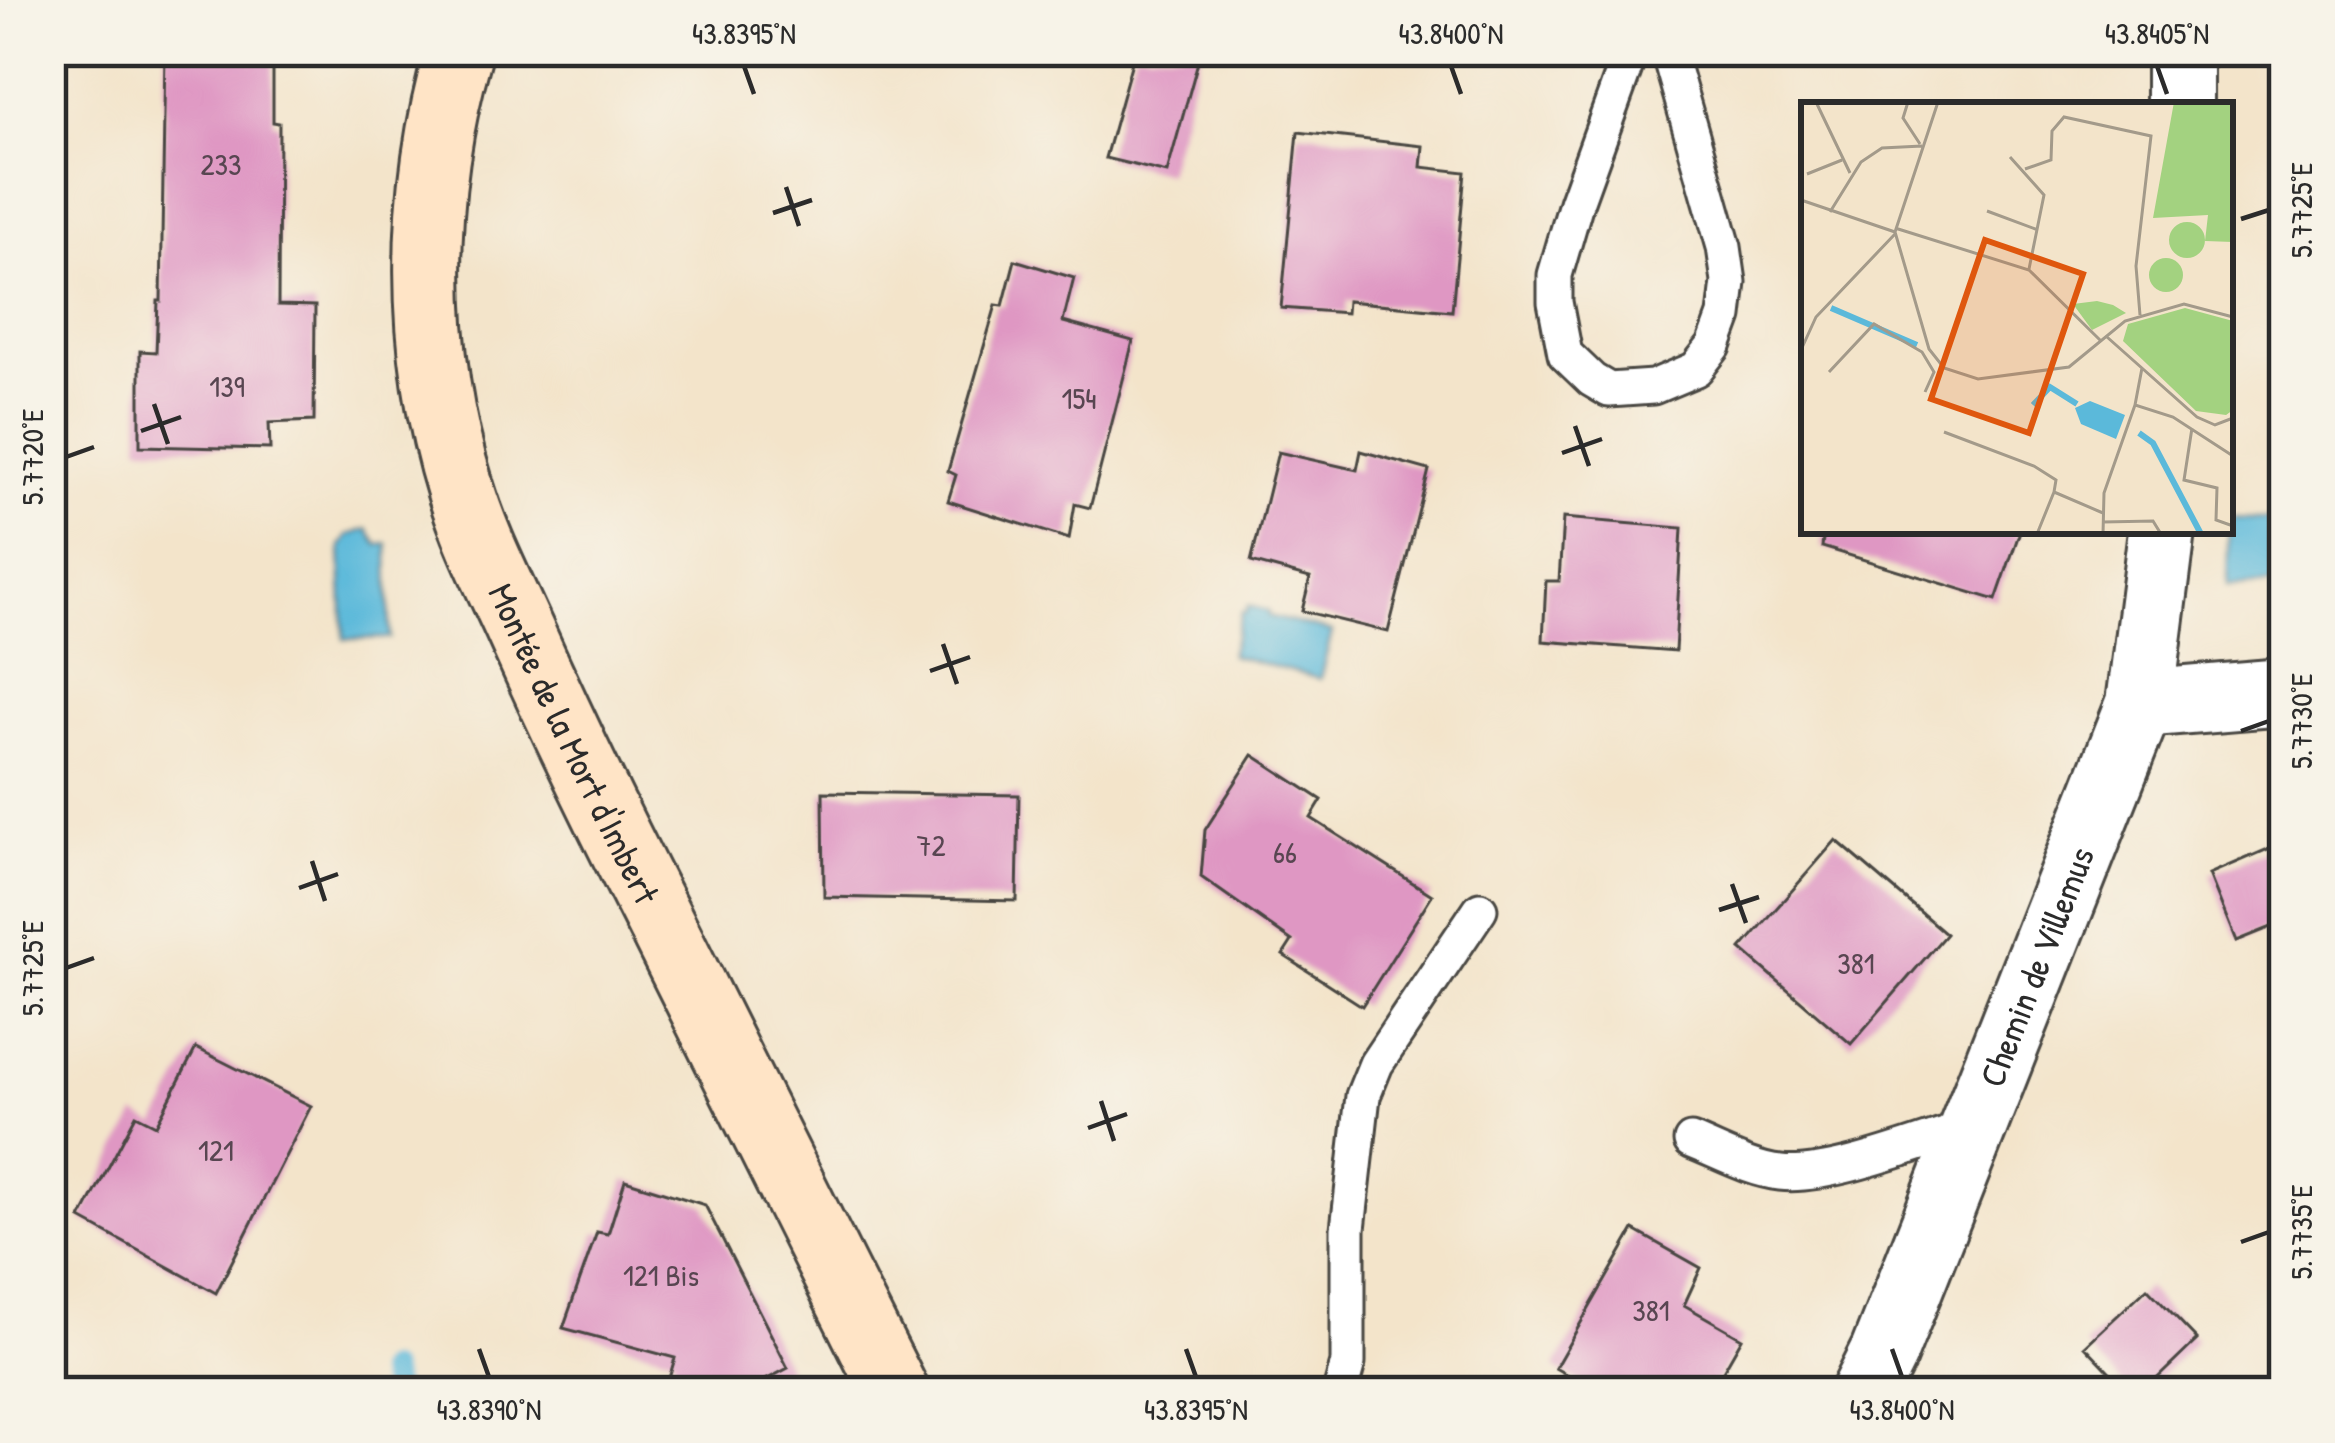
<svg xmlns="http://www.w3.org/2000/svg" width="2335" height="1443" viewBox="0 0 2335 1443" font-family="'Patrick Hand',sans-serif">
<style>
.water{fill:#5bb9da;stroke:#437282;stroke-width:3}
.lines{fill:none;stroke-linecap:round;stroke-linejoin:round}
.stream{stroke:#5bb9da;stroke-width:24}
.building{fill:#df97c3}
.lane-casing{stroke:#494743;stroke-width:39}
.street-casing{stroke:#494743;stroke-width:72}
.secondary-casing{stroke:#494743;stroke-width:72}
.lane{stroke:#fff;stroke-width:33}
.street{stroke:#fff;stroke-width:66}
.secondary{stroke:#ffe4c6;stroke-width:66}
.ticks{fill:none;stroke:#2b2b2b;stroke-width:4.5}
.labels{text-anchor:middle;stroke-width:9;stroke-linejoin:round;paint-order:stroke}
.number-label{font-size:30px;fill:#584651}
.street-label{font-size:36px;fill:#2b2b2b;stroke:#f7f3e8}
.inset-river{fill:none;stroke:#5bb9da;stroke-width:6}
.inset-road{fill:none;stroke:#a39a8a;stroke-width:3}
.view{fill:#df570e;fill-opacity:0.15;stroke:#df570e;stroke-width:6}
.inset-edge{fill:none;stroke:#2b2b2b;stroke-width:6}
.neatline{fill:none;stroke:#2b2b2b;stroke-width:4.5}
.ticks-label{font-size:30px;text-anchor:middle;fill:#2b2b2b}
</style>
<rect width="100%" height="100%" fill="#f7f3e8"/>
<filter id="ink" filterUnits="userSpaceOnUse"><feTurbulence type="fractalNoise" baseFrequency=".00833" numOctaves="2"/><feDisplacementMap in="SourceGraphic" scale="24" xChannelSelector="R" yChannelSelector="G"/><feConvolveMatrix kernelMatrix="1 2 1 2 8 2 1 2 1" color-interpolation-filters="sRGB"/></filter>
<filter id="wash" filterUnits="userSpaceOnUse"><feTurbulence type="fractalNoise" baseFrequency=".004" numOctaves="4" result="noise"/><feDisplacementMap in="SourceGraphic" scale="48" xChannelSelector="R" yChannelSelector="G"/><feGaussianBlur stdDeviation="2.7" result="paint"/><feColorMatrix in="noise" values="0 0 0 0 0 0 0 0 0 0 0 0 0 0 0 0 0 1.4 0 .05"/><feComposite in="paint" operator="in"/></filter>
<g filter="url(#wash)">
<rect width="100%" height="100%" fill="#f3e4ca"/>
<path class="water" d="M2230,518L2284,520V585L2228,587Z
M368,529L378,545L388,544L390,638L344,639L341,546L349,535Z
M1248,606L1268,611V616L1332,632L1320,679L1230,655L1242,612L1246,613Z"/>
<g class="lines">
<path class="stream" d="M388,1372L394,1392"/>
</g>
<g id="blocks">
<path class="building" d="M165,51H273V122L279,123L278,305L315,306L314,421L269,423L270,449L140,446V351L156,352L158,301H161Z
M1135,51H1201L1167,173L1105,158Z
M1298,132L1423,146L1421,167L1465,172L1452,311L1347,301L1346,313L1281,308Z
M1015,260L1074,278L1063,322L1133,341L1090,508L1075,504L1069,539L948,501L956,475L948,471L996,305L1003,306Z
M1361,451L1429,470L1388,632L1302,611L1310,578L1251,562L1278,452L1357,470Z
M1563,518L1682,528L1675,651L1543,641L1546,581H1559Z
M1824,531H2020L1996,600L1822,547Z
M1253,755L1322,800L1311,818L1432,895L1362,1006L1283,955L1292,941L1201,877L1205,830Z
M823,792L1019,795L1017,901L824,897Z
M1836,840L1946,934L1851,1044L1741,949Z
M2284,842V922L2237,941L2210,874Z
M196,1048L311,1106L216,1293L81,1219L136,1115L156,1125Z
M625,1180L705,1205L788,1368L743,1392H665L675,1358L563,1328L597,1232L608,1234Z
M1634,1230L1701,1268L1684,1305L1742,1338L1711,1392H1597L1555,1368Z
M2147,1288L2197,1340L2143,1392H2129L2085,1346Z"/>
</g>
</g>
<g filter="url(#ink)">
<use href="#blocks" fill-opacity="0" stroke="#494743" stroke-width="3"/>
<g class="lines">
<g class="lane-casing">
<path id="lane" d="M1631,51L1576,203L1555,275V302L1565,354L1592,380L1609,390L1653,387L1696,369L1714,346L1725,316L1729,282L1724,247L1668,51
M1691,1141C1719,1152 1751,1170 1780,1173C1829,1179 1923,1141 1973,1126
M1340,1392L1348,1363V1229L1363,1096L1376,1064L1480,909"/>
</g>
<g class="street-casing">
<g id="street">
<path d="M2180,105V51"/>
<path d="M2140,704L2284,692"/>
<path id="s1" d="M1864,1392L1884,1352L2140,704L2162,531"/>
</g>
</g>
<g class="secondary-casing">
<g id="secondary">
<path id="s2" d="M459,51C418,193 417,349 461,491C476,540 500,586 521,633C563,727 608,820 655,912C734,1072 815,1232 895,1392"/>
</g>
</g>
<use href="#lane" class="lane"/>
<use href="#street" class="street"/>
<use href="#secondary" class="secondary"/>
</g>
</g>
<path class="ticks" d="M744,66L754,94M1451,66L1461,94M2157,66L2167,94M786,187L799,226M773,213L812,200M2241,219L2269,210M154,404L168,444M1575,426L1589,466M141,431L181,417M1562,453L1602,439M66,457L94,447M943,644L957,684M930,671L970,657M2241,731L2269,721M312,861L325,901M1732,884L1746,923M299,888L338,874M1719,910L1759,897M66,968L94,958M1101,1101L1114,1141M1088,1128L1127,1114M2241,1242L2269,1232M479,1349L489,1377M1186,1349L1196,1377M1892,1349L1902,1377"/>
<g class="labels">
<g class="number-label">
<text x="221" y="175">233</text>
<text x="227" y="397">139</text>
<text x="1079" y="409">154</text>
<text x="931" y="856">72</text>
<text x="1285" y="863">66</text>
<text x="1856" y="974">381</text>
<text x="216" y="1161">121</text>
<text x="661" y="1286">121 Bis</text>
<text x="1651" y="1321">381</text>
</g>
<g class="street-label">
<text dy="13" stroke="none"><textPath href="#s2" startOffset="723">Montée de la Mort d'Imbert</textPath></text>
<text dy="13" stroke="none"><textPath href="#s1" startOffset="459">Chemin de Villemus</textPath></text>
</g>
</g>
<g transform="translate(1801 102)">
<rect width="432" height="432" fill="#f3e4ca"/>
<path d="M373,0H432V140L404,139L407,113L352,116ZM368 138a18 18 0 1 1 36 0a18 18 0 1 1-36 0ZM348 173a17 17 0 1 1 34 0a17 17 0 1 1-34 0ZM296,199L312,203L325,211L291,228L272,202ZM384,206L432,219V308L425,313L395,309L322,239L327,222Z" fill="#a3d280"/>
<path d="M289,299L324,313L315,337L280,322L274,306Z" fill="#5bb9da"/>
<path class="inset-river" d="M30,206L116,243M232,303L249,285L276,302M338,331L352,341L400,432"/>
<path class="inset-road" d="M15,0L49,71M107,0L102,16L119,42M137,0L94,130L128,247L143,266L177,277L268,265L324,219L383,202L432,215M209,55L243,93L228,167M224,67L250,58L251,29L263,15L350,34L335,164L339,213M6,72L41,58M0,98L94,130M186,109L237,128M29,110L60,60L81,46L121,44M94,126L228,168L300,239M306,235L396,315L414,323L432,316M0,248L15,215L94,132M341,266L334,303L372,315L432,354M28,270L73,222L121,250L133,270L124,290M391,326L383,378L416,386L415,418L432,424M143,330L233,364L255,378L253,390L302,411M302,420L352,419L360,432M236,432L253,390M302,432L303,391L334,303"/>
<path class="view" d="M184,138L282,172L228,331L130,297Z"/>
<rect width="432" height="432" class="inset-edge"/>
</g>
<rect width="2335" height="1443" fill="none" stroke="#f7f3e8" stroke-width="132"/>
<rect x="66" y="66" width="2203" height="1311" class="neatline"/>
<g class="ticks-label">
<text x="744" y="44">43.8395°N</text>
<text x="1451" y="44">43.8400°N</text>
<text x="2157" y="44">43.8405°N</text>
<text transform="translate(2302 210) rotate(-90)" y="10">5.7725°E</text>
<text transform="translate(33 457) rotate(-90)" y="10">5.7720°E</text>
<text transform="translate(2302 721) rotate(-90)" y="10">5.7730°E</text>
<text transform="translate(33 968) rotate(-90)" y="10">5.7725°E</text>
<text transform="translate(2302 1232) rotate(-90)" y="10">5.7735°E</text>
<text x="489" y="1420">43.8390°N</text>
<text x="1196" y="1420">43.8395°N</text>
<text x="1902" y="1420">43.8400°N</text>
</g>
</svg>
